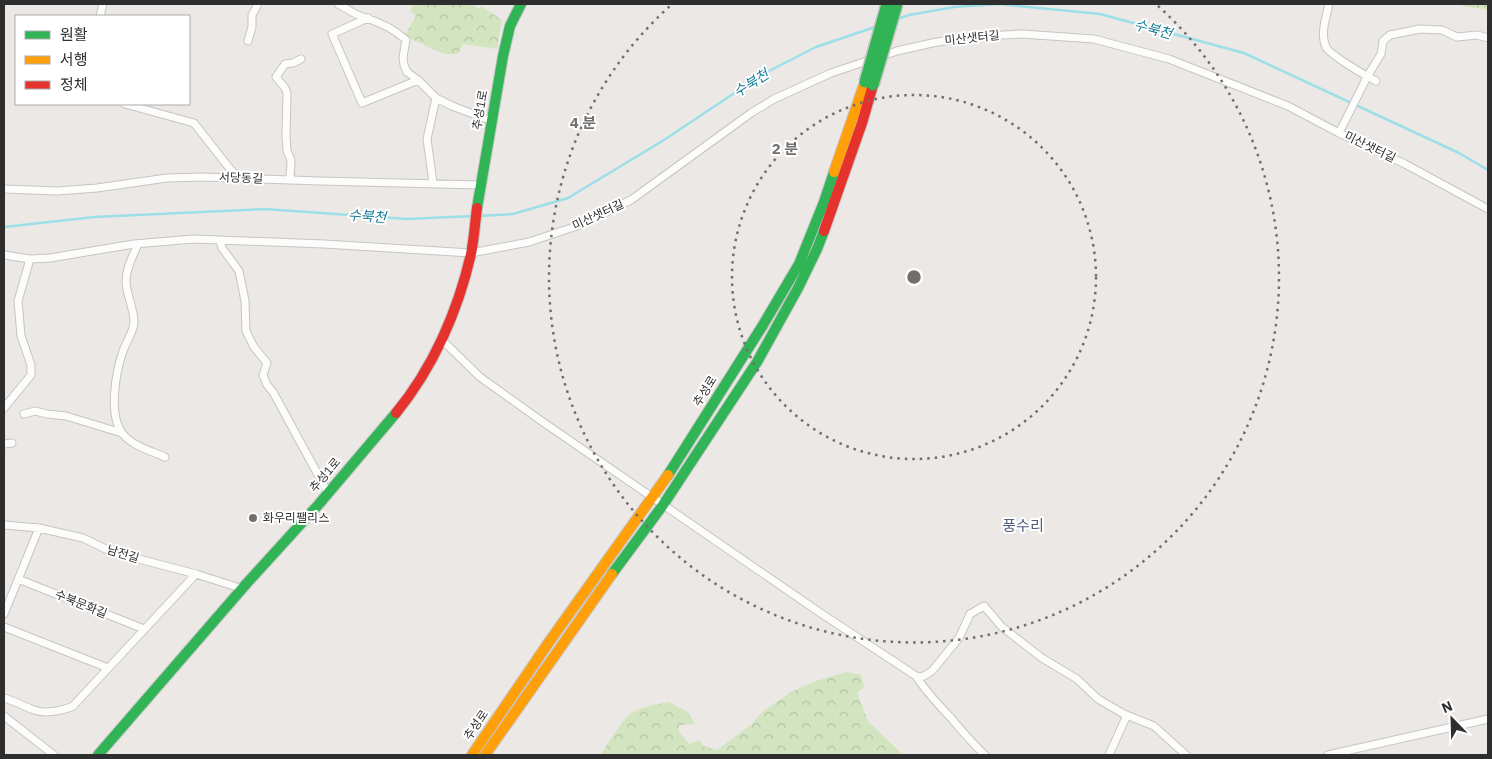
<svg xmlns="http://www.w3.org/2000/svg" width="1492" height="759" viewBox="0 0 1492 759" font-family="'IBM Plex Sans','Noto Sans KR',sans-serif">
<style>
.forest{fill:url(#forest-crowns)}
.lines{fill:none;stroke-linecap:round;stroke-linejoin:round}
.stream{stroke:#9ddfe8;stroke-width:2.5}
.street-casing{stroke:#c6c5c5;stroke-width:9}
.fast-casing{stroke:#c6c5c5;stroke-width:12}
.slow-casing{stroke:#c6c5c5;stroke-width:12}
.jam-casing{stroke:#c6c5c5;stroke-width:12}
.street{stroke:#fcfcfb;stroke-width:7}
.fast{stroke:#30b455;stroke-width:10}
.slow{stroke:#ff9f0a;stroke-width:10}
.jam{stroke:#e5322d;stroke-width:10}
.fast-bridge-casing{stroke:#c6c5c4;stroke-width:14;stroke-linecap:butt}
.fast-bridge{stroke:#30b455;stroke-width:11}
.ring{fill:none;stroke:#706f6e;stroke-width:2.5;stroke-dasharray:2.5 5}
.poi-dot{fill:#706f6e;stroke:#fff;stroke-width:2}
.labels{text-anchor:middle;stroke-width:4;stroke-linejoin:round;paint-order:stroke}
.street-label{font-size:12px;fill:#2e2e2e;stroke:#fff}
.poi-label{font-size:12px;fill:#2e2e2e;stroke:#fff;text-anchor:start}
.water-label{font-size:14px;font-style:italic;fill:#167f9a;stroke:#fff}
.quarter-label{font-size:15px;fill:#505e7d;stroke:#fff}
.centre{fill:#706f6e;stroke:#fff;stroke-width:2.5}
.ring-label{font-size:15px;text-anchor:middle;font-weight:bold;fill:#706f6e;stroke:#fff;stroke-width:4;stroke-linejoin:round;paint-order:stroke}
</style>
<defs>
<pattern id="forest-crowns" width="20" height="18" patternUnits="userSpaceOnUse" patternTransform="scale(1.25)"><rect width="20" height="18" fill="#d3e4c0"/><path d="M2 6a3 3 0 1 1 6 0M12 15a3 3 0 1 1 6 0" fill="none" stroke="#b5c4a5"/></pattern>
</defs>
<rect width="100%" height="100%" fill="#ebe8e5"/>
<path class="forest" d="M414,4H472L479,9L481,6L502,20L497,49L463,44L458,54H444L405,36L416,16L410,11Z
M1460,4H1488V10L1462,6Z
M846,672L861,675L864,687L857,693L868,721L903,755H601C605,747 624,718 631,713C640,707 658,704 669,702L688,712L695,724L679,725V732L689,744L700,740L703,746L717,750L752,724L762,712L791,692L816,681Z"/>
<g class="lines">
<path class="stream" d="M897,19L909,15L954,7L999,4L1100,14L1244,53L1459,153L1488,170
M479,216L513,214L568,198L664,140L763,74L816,47L878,26
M4,227L94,217L264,209L407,219L474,216"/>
<g class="street-casing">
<path id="street" d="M338,4C346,8 355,15 363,17C380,22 393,28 406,40L403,57L404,65L407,72L418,80L436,98L452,106L492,121
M1329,4C1326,17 1320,35 1326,47C1330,55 1366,76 1376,81
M100,16L103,4
M368,18L332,34L362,103L418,80
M248,41L252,27V15L258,4
M125,104L194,123L230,169L240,178
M1339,133L1367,77L1381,54L1383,41L1390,35L1420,29L1442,30L1457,37L1477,35L1488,38
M290,179L291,160L287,151L286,137L287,93L285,88L276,77L285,64L293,63L301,59
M433,183L427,139L436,98
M4,189L57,191L97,188L167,178L202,177L320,181L480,185
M220,240L222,248L239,271L245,301L246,331L254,347L267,363L263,375L267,385L273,392L328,493
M138,244C133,256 126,268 126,281C126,294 134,308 134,322C134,331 126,342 123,351C116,371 108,414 122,433C132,446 151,451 165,457
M4,255L30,259L50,258L134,244L194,239L324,244L471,253L529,242L577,226L631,200L751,113L774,99L831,73L897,51L932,43L966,37L1022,34L1094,39L1169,59L1288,106L1339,133L1405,164L1488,209
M443,341L480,377L540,420L819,612L916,676L918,677L924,676L932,671L959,638L970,614L984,606L1002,627L1042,658L1077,679L1098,699L1124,714L1154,726L1186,755
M4,408L31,375V365L21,336L18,301L30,259
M24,414L35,411L47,414L66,416L122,433
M4,444L12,443
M4,525L39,528L83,538L112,552L196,574L243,589
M18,579L144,629
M4,614L39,528
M4,627L108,668
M916,676C926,692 938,704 951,718C962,731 972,743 985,755
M4,698C15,701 23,706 34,710C44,714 63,711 73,706L196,574
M4,716L54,755
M1109,755L1127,715
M1328,755L1488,719"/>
</g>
<g class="fast-casing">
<path id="fast" d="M477,208L503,56L510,26L521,4
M668,475L763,325L799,264L824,202L834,172
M612,574L663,505L757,362L798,288L817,249L824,231
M98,755L247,583L319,504L396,413"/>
</g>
<g class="slow-casing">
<path id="slow" d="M834,172L865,82
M472,755L549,642L668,475
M485,755L612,574"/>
</g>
<g class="jam-casing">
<path id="jam" d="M824,231L862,123L873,85
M396,413C433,368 458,311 471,254C474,239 475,223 477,208"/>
</g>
<use href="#street" class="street"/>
<use href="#fast" class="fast"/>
<use href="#slow" class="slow"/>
<use href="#jam" class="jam"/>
<g class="fast-bridge-casing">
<path id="fast-bridge" d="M865,82L887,4
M873,85L897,4"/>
</g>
<use href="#fast-bridge" class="fast-bridge"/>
</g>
<g class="ring">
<circle cx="914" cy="277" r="182"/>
<path d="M1158 6A365 365 0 1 1 670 6"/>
</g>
<circle class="poi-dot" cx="253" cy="518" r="5"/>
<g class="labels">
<g class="street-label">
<text transform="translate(972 38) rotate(-6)" y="4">미산샛터길</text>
<text transform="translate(480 110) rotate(-80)" y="4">추성1로</text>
<text transform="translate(1370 147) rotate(26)" y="4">미산샛터길</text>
<text transform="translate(241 178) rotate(2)" y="4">서당동길</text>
<text transform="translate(598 215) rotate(-25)" y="4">미산샛터길</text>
<text transform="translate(705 391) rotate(-58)" y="4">추성로</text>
<text transform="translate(325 475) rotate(-50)" y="4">추성1로</text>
<text transform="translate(123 554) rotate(17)" y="4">남전길</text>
<text transform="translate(81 604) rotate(22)" y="4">수북문화길</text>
<text transform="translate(476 725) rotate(-56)" y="4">추성로</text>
</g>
<g class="poi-label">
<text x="263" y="522">화우리팰리스</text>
</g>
<g class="water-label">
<text transform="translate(1153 29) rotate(15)" y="5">수북천</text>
<text transform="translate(751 83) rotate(-32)" y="5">수북천</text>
<text transform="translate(367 216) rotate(4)" y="5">수북천</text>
</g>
<g class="quarter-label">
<text x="1023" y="531">풍수리</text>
</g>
</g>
<circle cx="914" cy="277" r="8" class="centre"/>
<g class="ring-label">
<text x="583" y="128">4 분</text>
<text x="785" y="154">2 분</text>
</g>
<rect width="1492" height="759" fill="none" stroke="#2e2e2e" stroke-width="10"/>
<rect x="15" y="15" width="175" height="90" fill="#ffffff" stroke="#ababab"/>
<rect x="25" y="31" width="25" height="8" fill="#30b455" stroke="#ababab"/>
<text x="60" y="40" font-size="15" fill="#2e2e2e">원활</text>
<rect x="25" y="56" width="25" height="8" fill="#ff9f0a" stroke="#ababab"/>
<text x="60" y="65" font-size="15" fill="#2e2e2e">서행</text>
<rect x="25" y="81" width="25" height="8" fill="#e5322d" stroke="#ababab"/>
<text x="60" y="90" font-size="15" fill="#2e2e2e">정체</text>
<g transform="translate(1452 719) rotate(337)" stroke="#ffffff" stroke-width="4" paint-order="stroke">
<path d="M0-4L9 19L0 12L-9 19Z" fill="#2e2e2e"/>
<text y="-8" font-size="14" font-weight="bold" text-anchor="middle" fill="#2e2e2e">N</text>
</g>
</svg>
